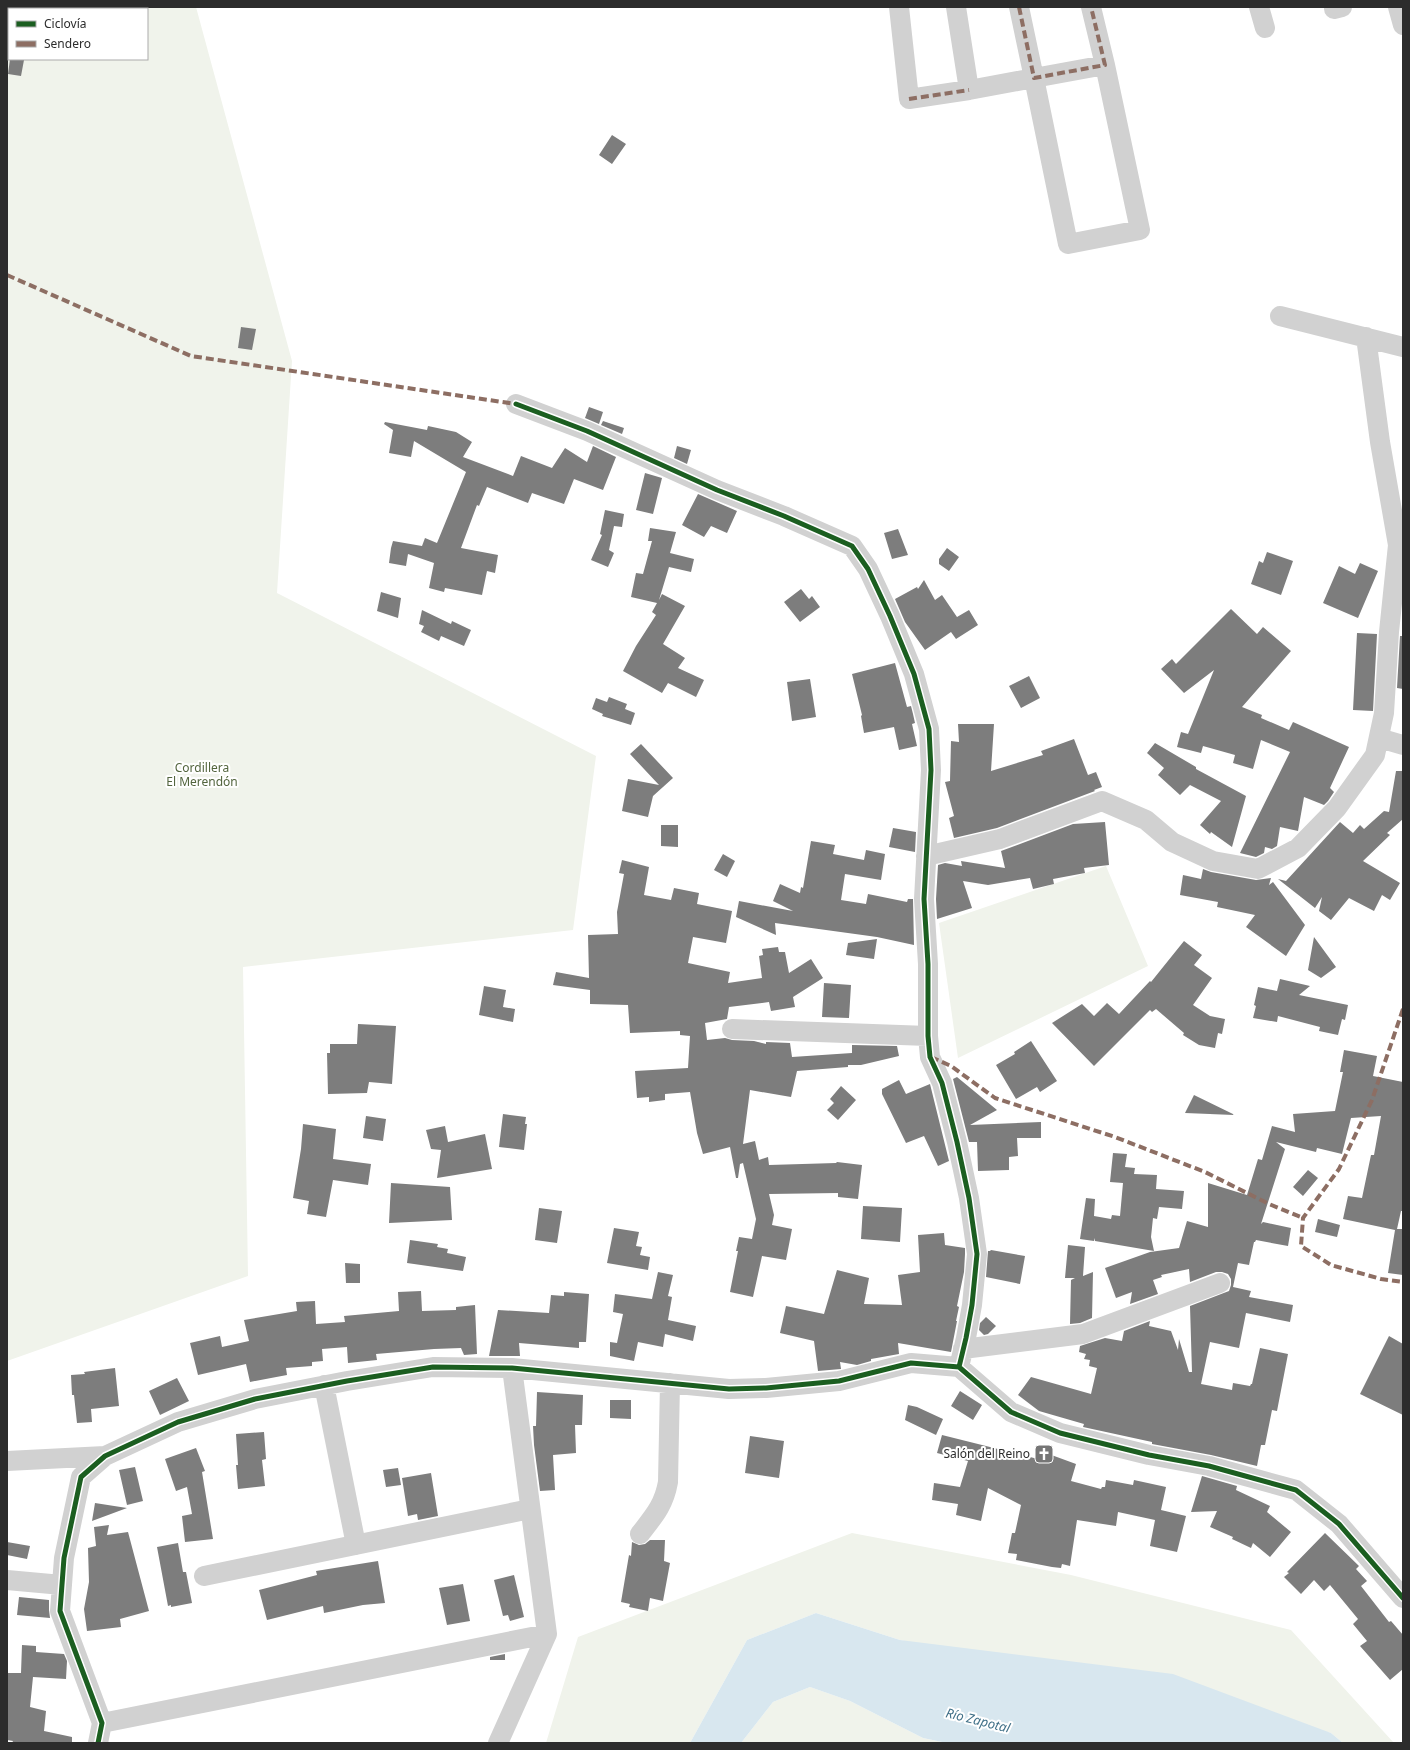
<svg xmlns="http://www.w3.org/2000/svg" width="1410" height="1750" viewBox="0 0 1410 1750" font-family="'Noto Sans',sans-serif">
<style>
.green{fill:#f0f3eb;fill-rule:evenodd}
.water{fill:#d8e7ef}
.building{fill:#7d7d7d}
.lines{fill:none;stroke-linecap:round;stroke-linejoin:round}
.minor{stroke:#d1d1d1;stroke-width:20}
.quiet{stroke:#8d6e63;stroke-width:4;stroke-dasharray:8 4;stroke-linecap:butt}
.cycleway-casing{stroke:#fff;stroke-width:8}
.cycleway{stroke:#1b5e20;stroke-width:5}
.labels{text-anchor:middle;stroke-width:4;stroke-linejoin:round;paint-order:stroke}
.park-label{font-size:12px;fill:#52643d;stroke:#fff}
.poi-label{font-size:12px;fill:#2c2c2c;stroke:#fff;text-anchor:end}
.water-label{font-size:13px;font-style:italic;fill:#407088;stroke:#fff}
</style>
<rect width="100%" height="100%" fill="#fff"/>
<path class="green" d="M7,7H196L292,361L277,593L596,756L573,930L243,967L248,1276L7,1361ZM9,9H147V59H9Z
M1106,866L1148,966L958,1058L939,923Z
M852,1533L1071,1575L1291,1630L1394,1743H1343L1331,1733L900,1640L816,1613L747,1640L690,1743H546L578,1637Z
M810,1687L850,1701L923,1738L947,1743H741L773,1702Z"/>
<path class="water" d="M816,1613L900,1640L1173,1674L1331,1733L1343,1743H947L923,1738L850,1701L810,1687L773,1702L741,1743H690L747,1640Z"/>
<path class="building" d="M10,59L24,60L21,76L8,74Z
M612,135L626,144L612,164L599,155Z
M241,327L256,329L252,350L238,348Z
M589,407L603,412L599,424L585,418Z
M603,421L624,428L622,434L601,425Z
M385,422L427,430L428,426L456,432L472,442L463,457L513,476L521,456L552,468L565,448L587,462L593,446L616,457L603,490L574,479L564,504L532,493L528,503L487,487L479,506L477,505L461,548L498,555L495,573L487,571L482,595L445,588L444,592L429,588L434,563L408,554L406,566L389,563L391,548L393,541L422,546L425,538L437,543L466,472L414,441L411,457L389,453L393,430L384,424Z
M677,446L691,450L687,464L674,458Z
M645,473L662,478L653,514L636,510Z
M698,494L737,511L727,533L711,526L704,537L682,525Z
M605,510L624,514L622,527L614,526L609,550L614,553L608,567L591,560L602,535L600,534Z
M650,528L676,532L670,553L694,559L691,572L669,567L659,600L662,594L685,606L663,644L685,658L678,668L704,680L696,697L668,683L662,693L623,671L636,646L656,615L652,612L657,603L631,597L636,573L643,574L652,541H648Z
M898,529L908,555L892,559L884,533Z
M947,548L959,557L949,571L939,564V559Z
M1267,552L1293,561L1281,595L1251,584L1259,561L1263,563Z
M1360,563L1378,571L1358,618L1323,603L1339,566L1355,574Z
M924,580L935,600L942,595L957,617L969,610L978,625L956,639L951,632L925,650L905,622L895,599L917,587L918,589Z
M801,589L809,599L812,596L820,607L800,622L784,602Z
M381,592L401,598L398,618L377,611Z
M1231,609L1257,634L1263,627L1291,651L1242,707L1262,715L1261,718L1289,730L1293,722L1349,747L1330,788L1334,792L1328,801L1324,805L1304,797L1298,831L1280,827L1277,846L1272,849L1265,847L1264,853L1256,857L1240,853L1290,752L1261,740L1253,769L1233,763L1235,755L1203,746L1201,753L1177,747L1181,732L1188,734L1214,670L1184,693L1161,669L1172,659L1176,664Z
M422,610L451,624L452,621L471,630L464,646L441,636L439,641L421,632L424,626L419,624Z
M1357,633L1377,634L1373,711L1353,710Z
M1400,636H1403V689L1397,688Z
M895,663L907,707L911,706L913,714L915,723L912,724L917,746L899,750L894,727L864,733L861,716L862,715L852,674Z
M1029,676L1040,698L1021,708L1009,686Z
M810,679L816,717L792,721L787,682Z
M609,697L627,704L625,709L635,713L631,725L602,716L603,714L592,709L596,698L607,702Z
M958,724H994L991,771L1043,755L1041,751L1074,739L1088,775L1096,772L1102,787L1094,790L1095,791L997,828L954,838L949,818L954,816L945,782L950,781L951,741L959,742Z
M1155,743L1196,767V769L1246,796L1232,847L1211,832L1210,834L1200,825L1221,801L1190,785L1180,795L1158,775L1164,768L1147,753Z
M641,744L673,778L653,796L648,817L622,811L628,779L659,785L630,754Z
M1396,771H1403V819L1387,833L1390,835L1363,861L1400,883L1390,900L1382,895L1374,911L1349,898L1331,920L1319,911L1322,897L1315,908L1278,879L1286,881L1340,822L1353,833L1360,825L1364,829L1384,811L1389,812Z
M1105,822L1109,865L1084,868L1085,873L1053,879L1054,884L1033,889L1030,878L988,885L963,881L972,908L937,919L936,899L938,865L945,863L962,866L961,861L1005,868L1001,851L1073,824Z
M661,825H678V847L661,846Z
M893,828L916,832L915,852L889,847Z
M811,841L835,845L833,854L864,860L866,850L885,854L881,880L845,874L841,900L866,904L868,894L907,902L908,899H913L914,945L877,937L775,923L776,935L736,917L739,901L793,911L773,901L780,884L800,893L801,887L803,888Z
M723,854L735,861L727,877L714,870Z
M622,860L649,867L644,895L671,900L674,888L699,893L697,904L732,911L726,943L693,937L688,963L730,972L728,983L762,978L759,956L763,955L762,949L778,947L779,952H785L789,973L811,959L823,978L793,997L795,1007L771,1011L769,1002L729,1007L727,1019L705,1023L707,1040L725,1038L732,1040L754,1041L766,1044V1042L790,1043L792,1057L852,1053V1045L897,1046L899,1056L861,1065H848V1067L797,1071L791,1097L750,1090L743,1144L755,1141L759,1160L768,1157L769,1165L836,1163L837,1162L862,1165L858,1199L838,1197V1193L769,1194L774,1215L772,1225L792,1229L786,1260L762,1256L753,1297L730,1292L738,1251H736L739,1237L752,1239L756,1219L743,1163L740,1164L738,1178H736L730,1147L703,1154L697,1133L690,1092L665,1094V1100L649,1102V1097L637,1098L635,1071L688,1068L690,1036L680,1035V1031L630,1033L628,1005L590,1004V990L553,985L556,972L589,978L588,935L618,934L617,912L624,874L619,873Z
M1203,869L1211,872L1256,880L1271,878L1269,885L1273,882L1305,925L1286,956L1246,927L1255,915L1217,907L1218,902L1180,895L1183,875L1201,879Z
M1314,937L1336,967L1321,978L1308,970Z
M877,939L874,959L846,955L848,943Z
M1184,941L1202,955L1194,965L1212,978L1193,1005L1210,1016L1225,1019L1222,1034L1218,1033L1215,1048L1199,1045L1183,1035L1184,1033L1156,1009L1152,1012L1150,1010L1094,1066L1052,1023L1082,1004L1094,1016L1107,1003L1119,1014L1150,981L1151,982Z
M1280,979L1310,986L1299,995L1348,1005L1345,1020L1342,1019L1338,1035L1319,1031L1320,1027L1278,1016L1277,1022L1253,1018L1256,1006L1254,1005L1258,987L1277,991Z
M824,983L851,985L849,1018L822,1017Z
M484,986L506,990L503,1007L515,1009L513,1022L479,1015Z
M358,1024L396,1026L392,1084L369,1082L367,1093L328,1094L327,1053H330V1044H357Z
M1031,1041L1057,1081L1040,1092L1037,1087L1016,1099L996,1065L1015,1054L1014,1052Z
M1344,1050L1377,1056L1373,1076L1403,1082V1211H1401L1397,1229H1403V1275L1388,1273L1395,1230L1343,1219L1348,1196L1362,1198L1371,1155H1374L1381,1116L1351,1118L1342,1154L1317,1148L1316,1152L1276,1142L1285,1149L1261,1224L1263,1222L1291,1228L1288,1246L1256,1240L1255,1242H1254L1249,1265L1238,1263L1233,1287L1251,1291L1249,1297L1293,1305L1290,1322L1246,1313L1239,1348L1210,1342L1201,1384L1232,1390L1233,1383L1250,1386L1251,1384H1252L1260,1348L1288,1354L1277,1411L1272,1410L1265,1445H1261L1257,1466L1211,1455L1152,1444V1442L1083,1427L1084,1424L1039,1411L1018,1395L1031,1377L1091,1394L1097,1368L1089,1366L1090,1360L1084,1359L1086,1354L1079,1352L1080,1346L1105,1338L1122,1341L1124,1331L1150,1321L1149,1326L1171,1331L1178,1350L1179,1339L1189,1372H1192L1190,1306L1229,1291L1231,1285V1279L1228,1274L1222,1272H1216L1190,1282L1189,1269L1161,1275L1162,1277L1153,1280L1158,1294L1130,1304L1132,1292L1116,1298L1105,1268L1150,1252L1179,1248L1187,1221L1208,1227V1183L1247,1195L1258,1159L1262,1160L1272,1126L1295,1132L1293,1114L1335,1111L1343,1072H1340Z
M957,1077L997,1110L970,1125L1041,1122V1138H1017L1018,1156L1009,1157V1170L978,1171L977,1142H969L953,1079Z
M899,1080L906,1094L930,1084L949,1161L938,1166L924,1136L906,1143L882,1094V1089Z
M841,1086L856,1100L838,1120L827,1110L834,1103L830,1099Z
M1194,1095L1235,1115L1185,1113Z
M503,1114L526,1117L525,1124H527L524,1150L499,1147Z
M366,1116L386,1119L383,1141L363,1138Z
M303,1124L336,1129L333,1159L371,1164L368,1185L333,1180L326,1217L307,1214L309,1201L293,1198L301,1149Z
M445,1126L448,1142L485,1134L492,1169L437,1178L441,1150L431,1149L426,1130Z
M1113,1153L1127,1154L1125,1167L1135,1168L1134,1174L1157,1175L1156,1189L1184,1191L1182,1209L1159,1207L1157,1219L1153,1218L1151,1237L1154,1251L1095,1241L1094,1238V1241L1080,1239L1086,1198L1095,1199L1094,1216L1111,1219L1112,1215L1120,1216L1123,1183L1110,1182Z
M1308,1170L1318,1178L1303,1196L1293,1187Z
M391,1183L450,1187L452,1220L389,1223Z
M863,1206L902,1208L900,1242L861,1239Z
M539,1208L562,1211L557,1243L535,1240Z
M1318,1219L1340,1225L1337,1237L1315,1232Z
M614,1228L639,1232L636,1246L642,1247L640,1255L650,1257L648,1270L607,1263Z
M944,1233L945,1245L965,1248V1254L964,1272L957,1306L959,1307L956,1321H957L951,1352L898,1343L899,1354L871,1359V1361L857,1365L840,1362L841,1369L818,1371L814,1341L780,1333L786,1306L824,1314L837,1270L869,1278L864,1304L902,1305L898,1275L920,1272L918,1235Z
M410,1240L438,1244L437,1247L448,1249L447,1253L466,1257L463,1271L407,1263Z
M1068,1245L1085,1247L1083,1276L1093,1272L1092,1318L1080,1323L1070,1324L1071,1280L1075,1278H1065Z
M991,1250L1025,1256L1020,1284L986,1277L988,1251H990Z
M345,1263L360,1264V1283H346Z
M658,1272L673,1275L668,1296L672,1297L668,1320L696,1326L693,1341L665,1334L663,1347L638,1342L634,1361L610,1356V1342L617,1343L623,1314L613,1312L615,1294L652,1299Z
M421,1291L422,1311L456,1310V1307L475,1305L477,1354L464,1355L461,1348L434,1349L376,1354L377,1360L348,1363L347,1347L322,1349L323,1361L312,1362V1366L286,1368L287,1375L271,1378L250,1382L246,1364L198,1375L190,1343L220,1336L222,1347L249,1341L244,1320L297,1311L296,1302L315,1301L316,1324L345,1322L344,1316L399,1311L398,1292Z
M564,1292L589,1294L586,1342H579V1348L519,1343L520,1356H489L498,1310L549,1313L551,1295L564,1296Z
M986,1317L996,1326L988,1334L984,1335L979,1330L980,1323Z
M1389,1336L1403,1344V1415L1360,1394Z
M115,1368L119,1406L91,1409L92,1422L77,1423L74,1395H72L71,1375L85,1374L84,1372Z
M177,1378L189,1401L160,1415L149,1391Z
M960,1391L982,1405L973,1420L951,1406Z
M537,1392L583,1395L582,1425H575L576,1453L553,1455L555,1490L540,1491L534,1445L533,1426H536Z
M610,1400H631V1419L610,1418Z
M908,1405L917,1407L943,1419L936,1435L905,1420Z
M264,1432L266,1459L262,1460L265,1486L238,1489L236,1465H238L236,1434Z
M942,1435L1042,1460L1046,1453L1076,1464L1071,1481L1101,1489L1102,1487H1105L1106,1480L1133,1485L1134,1480L1166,1487L1161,1510L1186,1516L1177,1552L1150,1546L1155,1520L1118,1512L1116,1526L1077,1520L1070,1566L1062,1564L1061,1568L1052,1567L1016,1560L1017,1554L1008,1553L1012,1533H1015L1021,1505L988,1488L981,1521L956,1515L958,1504L932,1500L934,1483L960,1487L968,1461L937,1453Z
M750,1436L784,1441L779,1478L745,1473Z
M196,1448L205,1471L202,1472L213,1539L185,1542L182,1516L192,1514L187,1487L176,1491L165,1459Z
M135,1467L143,1501L127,1505L119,1470Z
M398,1468L401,1485L386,1487L383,1470Z
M431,1473L438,1516L418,1520L417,1514L408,1516L402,1478Z
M1202,1476L1237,1486L1236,1490L1270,1506L1267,1512L1291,1532L1270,1557L1253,1543L1251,1548L1232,1539L1233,1537L1210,1527L1217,1511L1191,1512Z
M95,1503L127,1508L92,1521Z
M109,1525L107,1535L128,1532L149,1611L120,1619L121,1627L87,1631L84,1609L89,1582L88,1548L96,1546L94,1527Z
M1325,1533L1359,1566L1356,1569L1367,1581L1361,1586L1389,1622L1391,1621L1403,1635V1669L1390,1680L1360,1646L1367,1641L1353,1624L1358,1619L1330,1585L1324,1591L1314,1580L1301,1594L1284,1577L1289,1573L1287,1572Z
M650,1540H665L664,1561L670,1563L663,1601L650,1598L648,1611L629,1607L630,1604L621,1602L629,1555L631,1556L632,1542L639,1545L645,1544Z
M7,1542L30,1546L27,1559L7,1555Z
M178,1543L183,1572H186L192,1603L171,1607V1605L168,1606L157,1547Z
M378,1561L385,1603L363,1605L324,1613L323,1606L267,1620L259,1590L317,1575L316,1571Z
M514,1575L524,1617L510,1621L508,1615L503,1616L494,1580Z
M463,1584L470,1621L447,1625L439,1588Z
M19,1597L49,1600V1610L50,1618L17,1615Z
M22,1645L36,1646V1652L64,1654L67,1661L66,1679L33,1677L30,1707L46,1711L44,1731L72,1737V1743H12L13,1741L7,1740V1673H21Z
M505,1654V1660H490V1657Z"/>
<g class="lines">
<path class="minor" d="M899,7L909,99L969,90
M956,7L969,90L1034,78L1068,244L1140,230L1105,65
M1019,7L1034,78L1105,65L1091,7
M1259,7L1265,28
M1334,7V9L1342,7
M1398,7L1403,25
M1280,316L1403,347
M516,404L587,431L717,490L784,516L852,546L868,569L890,616L914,674L929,729L931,770L924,899L928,964V1036L930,1057L942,1083L957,1142L969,1198L977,1254L972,1305L966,1338L959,1367
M1379,738L1403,745
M926,856L1000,839L1102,801L1146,820L1172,842L1213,861L1258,869L1298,848L1337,808L1375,755L1384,713L1389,632L1398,545L1380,442L1366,337
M732,1029L928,1036
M963,1349L1083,1334L1220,1283
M324,1385L356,1545
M7,1461L105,1456
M640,1534C654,1516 664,1505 668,1482L670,1383
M204,1576L530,1509
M7,1580L62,1585
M102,1723L547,1634
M98,1743L102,1723L60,1611L64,1558L81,1477L105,1456L178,1422L255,1399L347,1381L433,1367L512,1368L729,1389L766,1388L839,1381L911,1363L959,1367L1011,1412L1060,1433L1149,1455L1209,1466L1296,1490L1339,1524L1403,1598
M498,1743L547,1634L512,1368"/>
<path class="quiet" d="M1019,7L1034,78L1105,65L1091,7
M909,99L969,90
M7,275L191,356L516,404
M1403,1009L1372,1100L1339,1169L1303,1218L1301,1246L1331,1265L1381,1279L1403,1282
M931,1057L951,1066L995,1098L1115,1137L1205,1172L1269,1204L1303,1218"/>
<g class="cycleway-casing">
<path id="cycleway" d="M516,404L587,431L717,490L784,516L852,546L868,569L890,616L914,674L929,729L931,770L924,899L928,964V1036L930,1057L942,1083L957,1142L969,1198L977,1254L972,1305L966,1338L959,1367
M98,1743L102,1723L60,1611L64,1558L81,1477L105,1456L178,1422L255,1399L347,1381L433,1367L512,1368L729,1389L766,1388L839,1381L911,1363L959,1367L1011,1412L1060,1433L1149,1455L1209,1466L1296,1490L1339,1524L1403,1598"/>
</g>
<use href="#cycleway" class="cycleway"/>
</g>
<defs>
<g id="church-square" transform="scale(1)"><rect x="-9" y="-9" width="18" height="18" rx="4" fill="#767676" stroke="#fff"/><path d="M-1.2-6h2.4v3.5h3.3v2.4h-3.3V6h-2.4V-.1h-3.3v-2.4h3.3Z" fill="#fff"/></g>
</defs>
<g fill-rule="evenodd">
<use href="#church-square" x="1044" y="1454"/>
</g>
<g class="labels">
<g class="park-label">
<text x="202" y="772">Cordillera<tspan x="202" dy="14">El Merendón</tspan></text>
</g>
<g class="poi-label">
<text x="1030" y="1458">Salón del Reino</text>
</g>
<g class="water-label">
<text transform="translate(978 1720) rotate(14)" y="5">Río Zapotal</text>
</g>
</g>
<rect width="1410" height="1750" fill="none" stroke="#2c2c2c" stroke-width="16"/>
<rect x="8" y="8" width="140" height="52" fill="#ffffff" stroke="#ababab"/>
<rect x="16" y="21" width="20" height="6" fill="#1b5e20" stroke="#ababab"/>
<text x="44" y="28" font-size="12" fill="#2c2c2c">Ciclovía</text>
<rect x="16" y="41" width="20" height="6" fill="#8d6e63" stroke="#ababab"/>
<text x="44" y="48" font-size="12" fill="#2c2c2c">Sendero</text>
</svg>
